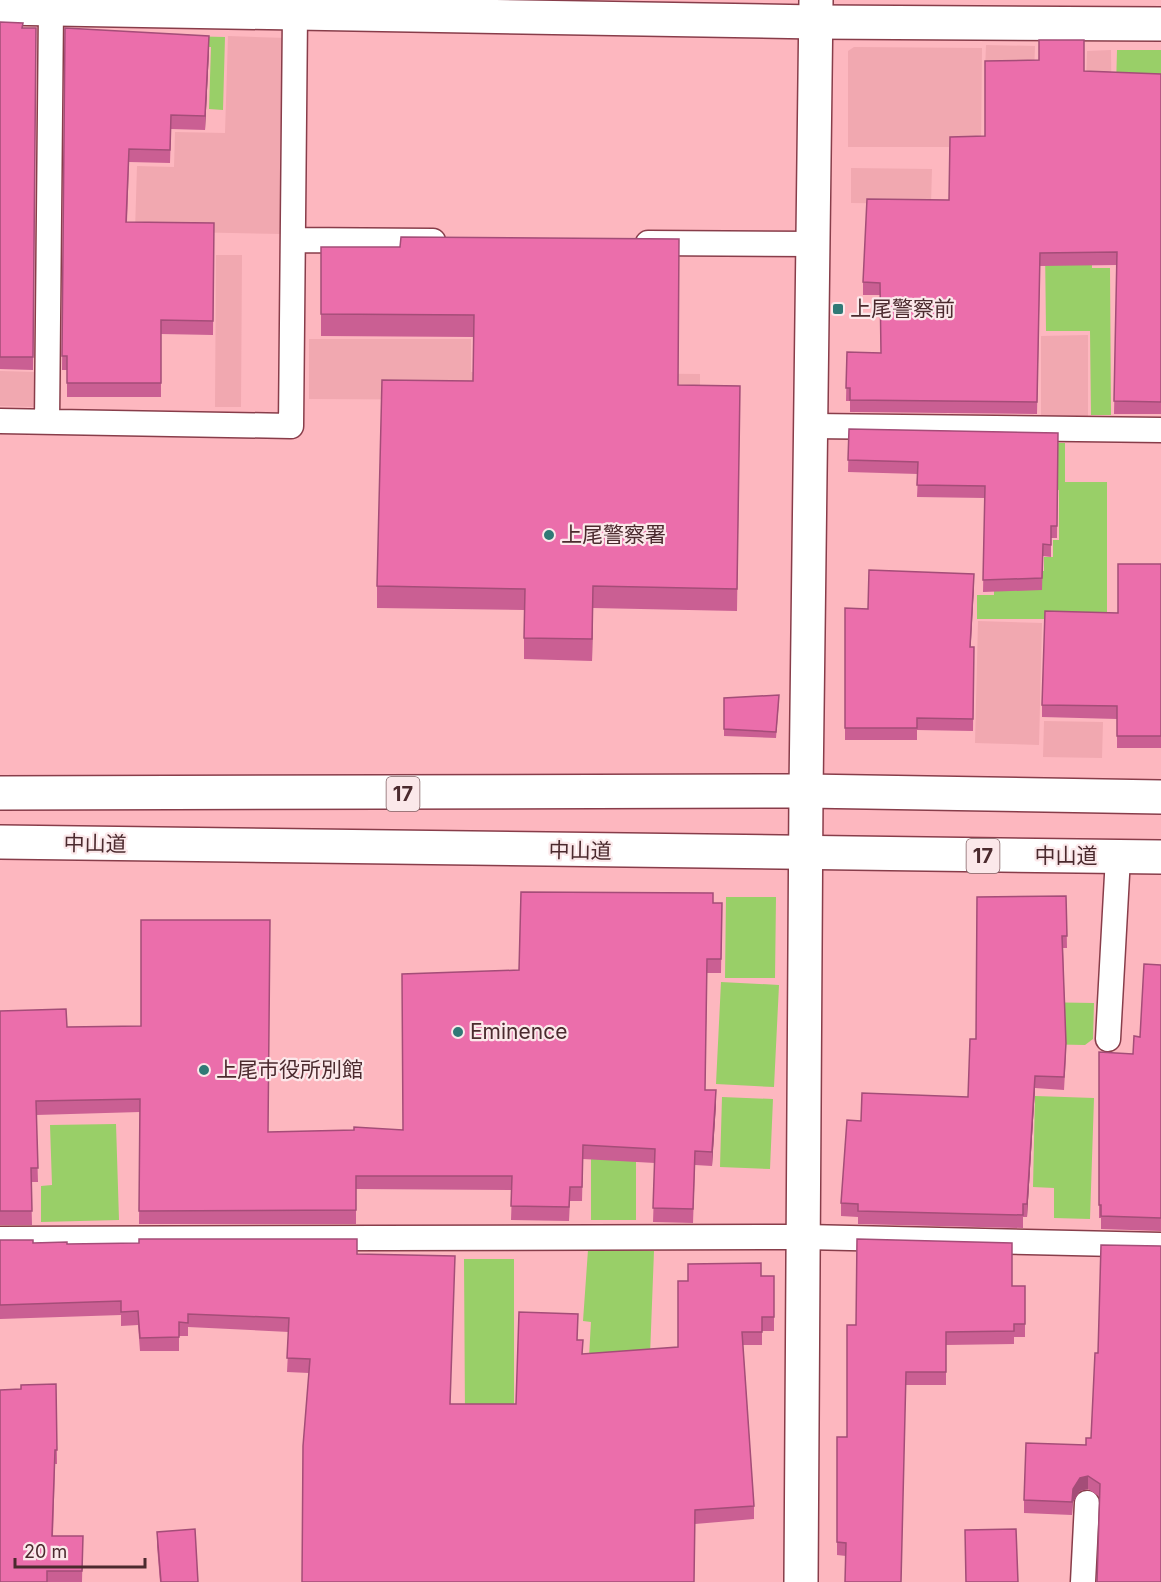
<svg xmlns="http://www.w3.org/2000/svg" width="1161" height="1582" viewBox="0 0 1161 1582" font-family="Inter,'Noto Sans JP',sans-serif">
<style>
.built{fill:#f1a8b0}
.green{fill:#99cf68}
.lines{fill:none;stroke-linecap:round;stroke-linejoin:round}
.lane-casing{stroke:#883d4a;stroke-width:27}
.street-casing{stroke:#883d4a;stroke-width:36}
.secondary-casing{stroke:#883d4a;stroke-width:36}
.highway-casing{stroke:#883d4a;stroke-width:36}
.lane{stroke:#fff;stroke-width:24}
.street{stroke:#fff;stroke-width:33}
.secondary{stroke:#fff;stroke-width:33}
.highway{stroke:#fff;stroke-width:33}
.wall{fill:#ca5f93}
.shaded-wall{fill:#a44d78}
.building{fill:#eb6eab;stroke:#a44d78;stroke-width:1.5}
.poi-dot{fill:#307976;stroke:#fbe8ea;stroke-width:2}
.labels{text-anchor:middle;stroke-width:4.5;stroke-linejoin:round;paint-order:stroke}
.shield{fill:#fbe8ea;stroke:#806366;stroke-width:1.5}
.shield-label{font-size:20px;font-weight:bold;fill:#4b2a2e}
.poi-label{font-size:21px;fill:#4b2a2e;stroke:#fbe8ea;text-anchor:start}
.street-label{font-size:21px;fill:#4b2a2e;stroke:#fbe8ea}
</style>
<rect width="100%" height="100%" fill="#fdb7bf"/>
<path class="built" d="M228,36L287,38L282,234L135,231L137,166L174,167L175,132L225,133Z
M986,45L1035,46L1034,74L985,70Z
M854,47L982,48L981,147H848V51Z
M1111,50L1112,139L1086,82L1087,51Z
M851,168L932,169L931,204L851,203Z
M216,255H242L241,407H215Z
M1088,335V417H1041V336Z
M309,339H471V372L700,374V401L309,399Z
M0,371L36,372L34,407L0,406Z
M978,621L1042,623L1039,745L975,743Z
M1044,721L1103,722L1102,758L1043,757Z"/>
<path class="green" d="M142,35L225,37L223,110L209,109L211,47L141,45Z
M1117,50H1161V87L1115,124Z
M1092,245V268H1110L1111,415H1091L1090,331H1046L1045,246Z
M982,443H1065V482H1107V619H977V595H994V571H1044V557H1053V540H1059V490L1050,489Z
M726,897H776L775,978H725Z
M721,982L779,985L774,1087L716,1084Z
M1033,1002L1094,1003L1093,1039L1085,1045L1032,1044Z
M1035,1096L1094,1098L1090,1219L1054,1218V1188L1033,1187Z
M722,1097L773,1099L770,1169L720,1167Z
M116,1124L119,1220L41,1222V1186L52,1185L50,1125Z
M591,1147H636V1220H591Z
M588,1250L654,1251L650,1356L585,1425L591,1322L583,1321Z
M464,1259H514V1414L465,1415Z"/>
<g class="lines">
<g class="lane-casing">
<path id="lane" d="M293,240L433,241
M648,243L814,244
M0,421L291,426L295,14
M47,422L51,9
M812,426L1161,430
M1108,1039L1118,857
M0,1239L805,1237L1161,1245
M1083,1582L1087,1503"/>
</g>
<g class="street-casing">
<path id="street" d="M0,8L816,22L1161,24"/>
</g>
<g class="secondary-casing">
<path id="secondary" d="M801,1582L806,791L816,0"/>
</g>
<g class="highway-casing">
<path id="highway" d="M0,793L806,791L1161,797
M0,842L1161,857"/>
</g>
<use href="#lane" class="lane"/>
<use href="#street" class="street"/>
<use href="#secondary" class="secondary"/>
<use href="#highway" class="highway"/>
</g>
<path class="wall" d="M0,22L23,28H36L33,370L0,369Z
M65,28L209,50L205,130L171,129L170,163L129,162L127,222L214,223L213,335L161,334V397H67V370H62Z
M1084,71L1161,74V414H1114L1117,265L1040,266L1037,414L850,412V401H846L847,352L881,353L880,295H863V282L949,200L985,136Z
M321,247L678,385L740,386L737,611L593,608L592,661L524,659V610L377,608V586L473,381L474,337L321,336Z
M849,429L1058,433L1057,538H1051V557L1043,556L1042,590L983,592L985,498L917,497L918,474L848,472Z
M1161,564V748H1117V719L1042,717V705L1118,613Z
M974,586L970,647H974L973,731L917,730V740H845V608L868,609Z
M724,698L779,701L776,738L724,736Z
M1066,896L1067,948H1063L1066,1055L1064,1090L1035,1088L1027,1217H1023V1228L858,1224V1217L841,1216V1203L861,1121L968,1097Z
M713,903H722L721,973H707L705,1090L716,1104L712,1166L695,1165L693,1223L653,1222L655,1163L583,1159L582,1201H570L569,1221L511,1220L512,1190L356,1189V1224H139L140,1112L36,1115L38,1182H31L32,1225H0V1011L67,1027L268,1132L403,1130L519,970Z
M1161,965V1231L1101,1229V1218H1099V1052L1133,1054L1140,1037Z
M0,1240L33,1243L357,1254L451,1404H516L577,1340L583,1354L678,1347L688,1281L774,1276V1331H762V1345H743L754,1506V1519L695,1524L309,1373L287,1372L289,1332L188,1327V1336H179V1351H140L138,1325L121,1326V1315L0,1319Z
M1161,1246L1100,1497L1088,1489L1080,1491L1073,1502L1072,1515L1024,1513V1500L1086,1445L1091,1438L1098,1353Z
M1012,1286H1025V1337H1014V1344L946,1345V1385H906L846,1556L837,1555V1437H847L856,1325Z
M56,1384L57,1464H55L53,1536H83L82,1582H0L21,1389Z
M157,1532L198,1582H160L157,1546Z"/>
<path class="shaded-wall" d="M209,36V50L205,130V116Z
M974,574V586L970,659V647Z
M593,586V608L592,661V639Z
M1035,1076V1088L1027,1217V1204Z
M716,1090V1104L712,1166V1152Z
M1088,1476V1489L1080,1491L1073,1502L1072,1515L1073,1489L1080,1478Z"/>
<path class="building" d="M0,22L23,23L22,28H36L33,357H0Z
M65,28L209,36L205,116L171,115L170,150L129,149L126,222L214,223L213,321L161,320V383H67V356H62Z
M1039,40H1084V71L1161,74V402L1114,401L1117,252L1040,253L1037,402L850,400V388H846L847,352L881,353L880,283L863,282L867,199L949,200L950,137L985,136V61L1039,60Z
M401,237L679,239L678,385L740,386L737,589L593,586L592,639L524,638L525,589L377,586L382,380L473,381L474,315L321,314V247H400Z
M849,429L1058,433L1057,526H1051V545L1043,544L1042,578L983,580L985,486L917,485L918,462L848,460Z
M1118,564H1161V736H1117V706L1042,705L1045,611L1118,613Z
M869,570L974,574L970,647H974L973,719L917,718V728H845V608L868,609Z
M779,695L776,732L724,729V698Z
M521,892L713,893V903H722L721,959H707L705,1090H716L712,1152L695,1151L693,1209L653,1208L655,1149L583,1145L582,1187H570L569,1207L511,1206L512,1176H356V1210L139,1211L140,1099L36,1101L38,1168H31L32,1211H0V1011L66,1009L67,1027L141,1026V920H270L268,1132L354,1130V1127L403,1130L402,974L519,970Z
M1066,896L1067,936H1062L1066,1043L1064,1077L1035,1076L1027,1204H1023V1215L858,1211V1204L841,1203L847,1120L861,1121L862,1093L968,1097L970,1039H976L977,897Z
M1144,964L1161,965V1218L1101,1216V1205H1099V1052L1133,1054L1134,1036L1140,1037Z
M139,1239H357V1254L455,1256L450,1404H516L519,1312L578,1314L577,1340H583L582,1354L678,1347V1281H688V1264L761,1263V1276H774V1317H762V1332H742L754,1506L695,1510L694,1582H302L303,1446L310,1359L287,1358L289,1318L188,1314V1323L179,1322V1337L140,1338L138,1311L121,1312V1301L0,1305V1240H33V1243L67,1242V1244L139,1243Z
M857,1239L1012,1243V1286H1025V1324H1014V1331L946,1332V1372H906L901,1582H845L846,1543L837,1542V1437H847V1325H856Z
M1101,1245L1161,1246V1582H1097L1100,1484L1088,1476L1080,1478L1073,1489L1072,1502L1024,1500L1026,1443L1086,1445V1438H1091L1095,1353H1098Z
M56,1384L57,1450H55L52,1536H83L82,1571H47V1582H0V1390L21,1389V1385Z
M195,1529L198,1582H161L157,1532Z
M1016,1529L1018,1582H966L965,1530Z"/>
<g class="poi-dot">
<rect x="832" y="303" width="12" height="12" rx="3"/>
<circle cx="549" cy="535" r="6"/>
<circle cx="458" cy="1032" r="6"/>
<circle cx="204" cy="1070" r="6"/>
</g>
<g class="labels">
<g class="shield">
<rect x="386.5" y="777" width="33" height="34" rx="4.5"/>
<rect x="966.5" y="839" width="33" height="34" rx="4.5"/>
</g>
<g class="shield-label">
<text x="403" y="801">17</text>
<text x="983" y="863">17</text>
</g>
<g class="poi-label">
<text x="850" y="316">上尾警察前</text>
<text x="561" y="542">上尾警察署</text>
<text x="470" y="1039">Eminence</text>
<text x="216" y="1077">上尾市役所別館</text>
</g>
<g class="street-label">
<text transform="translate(95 844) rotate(1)" y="7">中山道</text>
<text transform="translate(580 851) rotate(1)" y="7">中山道</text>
<text x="1066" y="863">中山道</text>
</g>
</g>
<path d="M15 1558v9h130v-9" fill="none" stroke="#4b2a2e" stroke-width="3"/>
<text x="24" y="1558" font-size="18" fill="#4b2a2e" stroke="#fbe8ea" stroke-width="4.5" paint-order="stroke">20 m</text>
</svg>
